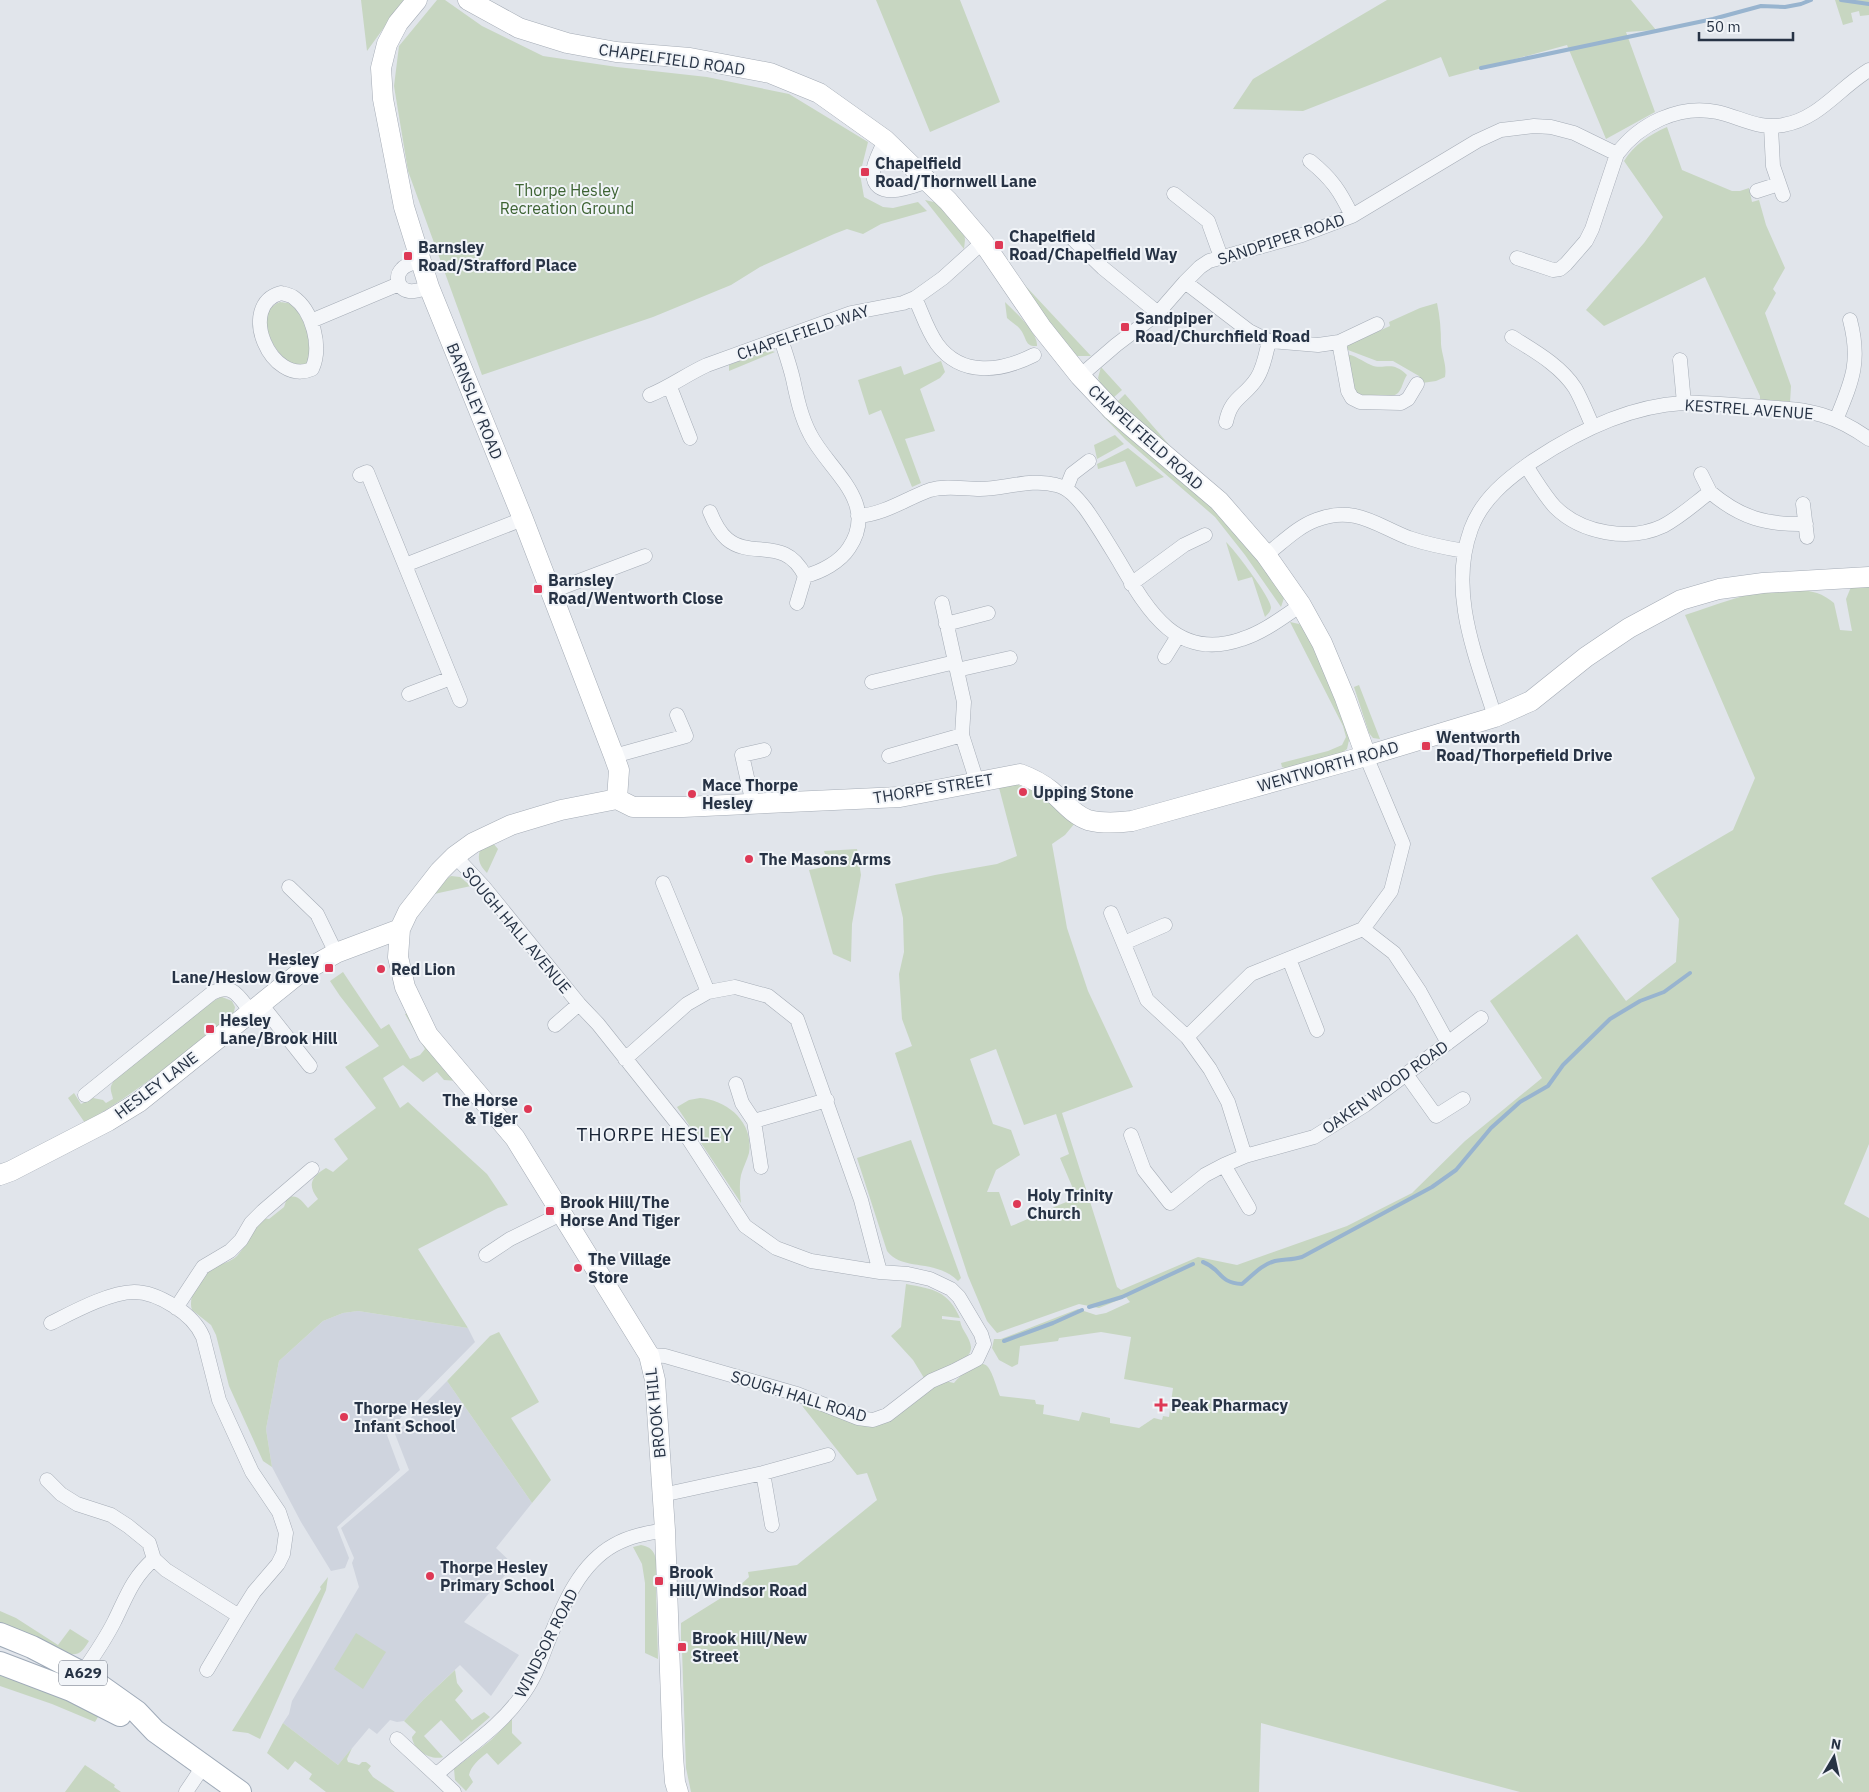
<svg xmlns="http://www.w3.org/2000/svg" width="1869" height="1792" viewBox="0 0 1869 1792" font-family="'IBM Plex Sans',sans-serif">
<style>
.built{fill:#cfd4de}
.green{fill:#c7d6c1;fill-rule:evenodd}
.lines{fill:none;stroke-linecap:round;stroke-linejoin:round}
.stream{stroke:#98b4cf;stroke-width:4}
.street-casing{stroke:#a5acb6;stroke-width:15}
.secondary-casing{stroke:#a5acb6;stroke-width:21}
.primary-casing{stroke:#9faab8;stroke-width:24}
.street{stroke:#f4f6f9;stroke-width:14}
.secondary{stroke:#fff;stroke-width:20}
.primary{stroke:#fff;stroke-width:22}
.poi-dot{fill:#de3956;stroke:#f1f4f8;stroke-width:2}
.labels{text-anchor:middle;stroke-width:4;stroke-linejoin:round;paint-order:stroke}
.shield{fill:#f1f4f8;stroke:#646d7b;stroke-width:1}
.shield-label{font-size:15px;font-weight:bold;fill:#273345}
.street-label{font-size:16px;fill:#273345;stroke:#f1f4f8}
.poi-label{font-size:16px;font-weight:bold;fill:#273345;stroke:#f1f4f8;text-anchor:start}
.park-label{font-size:16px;fill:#3d6333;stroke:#f1f4f8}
.quarter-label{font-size:19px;letter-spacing:1px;fill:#192436;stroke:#f1f4f8}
</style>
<rect width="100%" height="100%" fill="#e1e5eb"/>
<path class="built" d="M358,1311L468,1328L475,1342L403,1415L387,1435L400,1470L337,1527L349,1558L345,1568L331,1571L301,1522L272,1467L266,1429L279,1361L323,1321L343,1313Z
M447,1381L532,1503L496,1548L514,1565L464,1622L519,1655L491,1696L460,1665L424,1699L404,1721L397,1722L390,1720L377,1734L369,1728L338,1765L283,1723L289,1714L292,1701L359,1587L352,1563L354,1558L341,1528L409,1470L395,1434Z"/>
<path class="green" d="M361,0H404L367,51Z
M437,0H445L482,26L543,56L617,67L707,77L789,94L868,142L860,174L864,197L883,207L893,208L918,202L927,211L881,224L863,234L847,229L834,234L760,267L731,285L653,317L482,375L408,171L394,86L399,46Z
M876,0H960L1000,102L930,132Z
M1387,0H1631L1656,30L1626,32L1655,112L1606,139L1567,45L1449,77L1441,57L1303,111L1233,109L1253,79Z
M1835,0H1869V15L1860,16L1859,11L1851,13L1853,22L1843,25Z
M1667,127L1682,170L1732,191H1740L1749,188L1752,202L1759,200L1766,225L1785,268L1773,289L1776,293L1765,313L1791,386L1790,403L1760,400V396L1705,277L1604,326L1586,310L1644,243L1663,217L1624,161C1634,145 1649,135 1667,127Z
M925,200L938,203L964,231L965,240L964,249Z
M1020,280L1091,356H1076L1064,347Z
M280,302C280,302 287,303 288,303C299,307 311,335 311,347C311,352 309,358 308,363L301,366C297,364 290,363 286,360C271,347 254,312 280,302Z
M1005,302C1015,312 1038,332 1037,346C1024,347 1027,337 1020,329C1017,325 1011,322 1007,318Z
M1437,303C1440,317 1441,330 1441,344C1442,356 1447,365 1445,377L1436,381L1422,383L1419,376L1393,361H1377L1348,350L1346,346L1390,326L1389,322L1420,308Z
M768,350L775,352L729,371V365Z
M1345,354C1355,355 1362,361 1371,365C1384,371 1391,359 1407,375C1403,381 1402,389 1398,393C1390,400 1364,397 1355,392Z
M941,361L945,372L940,378L920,389L935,431L905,439L921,483L912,487L881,410L869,415L858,380L901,366L904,375Z
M1101,367L1122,390L1113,398L1103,389L1098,378Z
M1125,394L1178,455L1117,402Z
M1106,412L1223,514L1281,586L1284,598L1281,607L1245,555L1215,517L1126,440L1102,415Z
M1115,435L1124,444L1097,459L1094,445Z
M1128,448L1164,477L1136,487L1125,461L1098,469L1097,464Z
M1226,542C1234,549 1271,598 1271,607C1271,611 1268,614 1265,617L1252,577L1238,581Z
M1851,587H1869V1144L1844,1204L1869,1218V1792H1520L1261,1723L1259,1792H691L686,1768L682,1650L685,1649V1641H681V1623L737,1588L749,1577L748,1572L797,1565L877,1500L867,1473L857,1475L803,1407L800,1400L859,1421L938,1383L945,1381L954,1383C959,1377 978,1358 987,1366C992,1370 997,1389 1000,1396L1035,1400L1036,1404L1044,1405L1043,1414L1079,1421L1082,1412L1110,1418V1423L1139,1428L1154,1418L1162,1420L1163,1416L1169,1417L1173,1388L1124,1379L1131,1337L1101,1332L1059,1338L1058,1341L1020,1346L1018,1364L1012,1367L999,1360L992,1348L994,1339H1001L1078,1309L1096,1315L1106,1313L1130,1302L1126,1297L1099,1308L1079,1304L997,1333L987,1321L968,1276L895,1053L912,1046L902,1019L899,974L904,952L903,918L895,884L935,875L997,864L1017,856L998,784C1033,780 1051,803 1075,823L1065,835L1052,844L1067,928L1088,991L1133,1087L1062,1113L1117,1287L1121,1290L1198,1257L1237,1265L1347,1226L1412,1193L1465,1141L1542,1078L1490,1001L1577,934L1626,1001L1676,962L1679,919L1651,878L1733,830L1755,778L1685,615C1727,602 1773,580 1817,593C1823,595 1829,599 1834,603L1840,630L1852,631L1846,599ZM996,1049L1024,1125L1056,1114L1069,1154L1060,1158L1077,1198C1054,1206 1034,1217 1011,1226L999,1192H987L996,1170L1020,1155L1011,1130L993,1124L970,1059Z
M1290,622L1299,624L1307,630L1350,736L1347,749L1340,754L1287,769L1282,767L1281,763L1328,751L1342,745L1346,737L1343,726Z
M1359,685L1380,739L1373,738L1369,733L1354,687Z
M492,842L498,849L487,873C480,866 477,860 480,850Z
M857,849L861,875L852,924L851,962L833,954L809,870L829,866L824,851Z
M451,876L460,877L471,886L434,894L445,880Z
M343,972L381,1029L389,1024L410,1059L420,1055L425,1049L405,1014L410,1011L458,1081L444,1080L437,1072L423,1082L403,1065L383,1078L400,1108L408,1102L487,1174L508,1205L498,1208L418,1249L468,1328L358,1311L343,1313L323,1321L279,1361L266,1429L272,1467L263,1461L229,1386L216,1335L211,1325L192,1310C187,1296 201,1276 213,1268C220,1264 231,1262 237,1256C248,1244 253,1229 263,1218L269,1219L284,1207L287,1198C297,1193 302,1201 308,1208L318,1199C307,1185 311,1177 326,1168L333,1172L348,1159L334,1139L376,1108L345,1067L379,1046L340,996L330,981Z
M222,997L232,1001L235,1007L234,1012C187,1052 139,1091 85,1123L68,1098L74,1093L81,1104L93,1098L103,1100L106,1103L113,1099C112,1093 109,1089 112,1084C119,1069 172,1035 187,1022C199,1013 208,1002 222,997Z
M700,1098C727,1100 754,1122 749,1153C747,1160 743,1168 741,1175C739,1184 740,1193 741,1203L677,1107L689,1100Z
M911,1140L961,1278L958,1281C935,1258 903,1272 887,1251L857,1158Z
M906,1284C934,1289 948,1291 960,1318L942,1316V1319L960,1321C962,1331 970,1337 971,1347C972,1363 937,1372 924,1378L913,1360L891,1336L901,1327Z
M499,1332L539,1402L511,1418L551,1480L532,1503L447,1381L490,1336Z
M641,1545C659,1548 656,1563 657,1577H655L654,1585L656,1586L658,1659L645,1653V1583L642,1564L633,1547Z
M328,1577L326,1590L260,1739L248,1733L232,1731L321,1589L320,1587Z
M0,1611L16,1618L58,1645L70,1629L89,1641C84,1649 80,1656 70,1654L0,1623Z
M356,1633L386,1652L363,1689L334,1669Z
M455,1670L457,1683L463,1691L455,1700L472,1720L484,1712L490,1717L461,1742L441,1720L424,1736L443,1757C431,1761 413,1750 412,1737L416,1732L404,1721L424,1699Z
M0,1671L98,1714V1717L95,1722L52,1704L0,1686Z
M512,1719V1733L522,1743L498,1765L487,1753C479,1759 471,1766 469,1775L473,1782L466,1791L455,1780L454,1769L491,1740Z
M283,1723L338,1765L352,1748L347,1759L348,1762L359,1765L362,1762H366L371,1766L368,1770L373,1777L395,1792H326L309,1779L312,1774L295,1761L288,1770L267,1753Z
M85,1765L115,1785L114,1787L121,1792H65Z"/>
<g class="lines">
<path class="stream" d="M1841,0L1869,4
M1481,68L1713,19L1761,6L1785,7L1801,4L1811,0
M1203,1262C1222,1269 1218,1283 1242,1284C1253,1275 1261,1265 1275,1261C1284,1259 1292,1260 1302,1257L1432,1187L1456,1170L1491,1128L1520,1102L1548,1086L1563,1065L1610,1019L1640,1001L1664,992L1690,973
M1089,1307L1122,1297L1193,1264
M1004,1341L1053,1323L1082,1310"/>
<g class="street-casing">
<path id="street" d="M1771,127L1773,166L1783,195
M885,140C881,150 873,163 873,173C874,203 913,186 928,181
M1310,161C1332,179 1340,191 1352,216
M1757,191L1779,184
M1174,194L1208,221L1221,257
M1073,239L1103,268L1158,313
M1517,258L1553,270L1560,269L1566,264L1586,241L1592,229L1617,154C1639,124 1679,104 1717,112C1740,117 1759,130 1783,125C1819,119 1839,88 1869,70
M420,261C414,263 406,264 402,269C394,277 399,290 409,291C415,292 423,289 429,287
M1185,282L1249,331L1269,341L1318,345L1339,342L1377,324
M281,293C285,294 290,295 293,297C313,311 322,347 312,369C271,387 236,305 281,293Z
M915,298C922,313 927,330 937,344C962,378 1002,371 1034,355
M311,321L399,284
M1512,337C1534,351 1560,365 1575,388C1582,400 1587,414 1593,427
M1339,342L1348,391L1352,398L1360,402L1401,403L1408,399L1417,384
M1680,360L1684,403
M1080,376L1116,345L1158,313L1185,282L1200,267L1209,261L1302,235L1352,216L1477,141L1501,130L1534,126L1551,127L1574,133L1617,154
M670,387L690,438
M650,395C670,387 687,374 707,365L851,313L903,303L915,298L943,278L983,242
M1836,420C1852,381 1861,362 1850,320
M1226,422C1231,397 1245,397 1257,378C1264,367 1266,353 1269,341
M1526,466C1535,479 1544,495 1555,507C1581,533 1629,542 1663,526C1680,517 1694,504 1710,492C1741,518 1766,525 1806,524
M1701,474L1710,492
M360,475L367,472L460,700
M1066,489L1072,474L1089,461
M1803,504L1807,537
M710,512C714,522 719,532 727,539C752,560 785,535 805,576C821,572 840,562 849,548C880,502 828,470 810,434C801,417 797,398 793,379C790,366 785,352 781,339
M858,516C885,514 905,499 930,490C946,485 964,489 980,489C1004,489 1032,478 1056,485C1069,488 1077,498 1085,508C1098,526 1109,545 1120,563C1148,611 1177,662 1242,639C1264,632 1283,617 1301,605
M1266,555C1282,543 1297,527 1316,520C1354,505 1376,525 1409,538C1427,544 1446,548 1465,551
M405,565L523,519
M1131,584L1184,545L1205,535
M550,592L645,556
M797,603L805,576
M942,603L964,702L962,735L977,782
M946,624L988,613
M1165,657L1178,636
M957,670L1010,658
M872,682L955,662
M409,694L451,678
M1495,717C1476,656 1448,592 1471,529C1482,499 1507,479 1533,461C1578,431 1629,406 1683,403C1705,402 1728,405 1751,406C1774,408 1799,408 1822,415C1839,420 1855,429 1869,439
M614,756L686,736L677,715
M889,756L962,735
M753,804L742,755L764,750
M455,856L483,886L579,1004L598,1024L684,1132L745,1226L776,1248L811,1261L880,1272L908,1274L930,1279L951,1289L959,1297L981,1334L984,1344L977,1359L954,1371L931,1381L887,1415L873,1420L858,1418L797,1394L665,1356L649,1355
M663,883L708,992
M289,887L317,914L336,953
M1111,913L1147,1000L1187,1037L1210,1069L1228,1102L1245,1156
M1363,929L1394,953L1420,992L1448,1043
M1124,943L1165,925
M1289,959L1317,1030
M261,1004L310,1066
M555,1025L579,1004
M1187,1037L1251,974L1363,929L1391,891L1403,844L1366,756
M625,1059L687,1004L708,992L735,987L768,996L797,1019L861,1200L880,1272
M1406,1074L1436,1116L1463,1099
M736,1084L742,1103L754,1121L827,1100
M85,1095L212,993C233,982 239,997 251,1012
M754,1121L761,1167
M1131,1135L1144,1170L1170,1203L1205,1175L1224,1165L1245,1156L1314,1137L1365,1105L1481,1018
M1224,1165L1249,1208
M486,1255L510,1239L561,1214
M176,1308L203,1267L230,1251L241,1240L251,1223L263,1211L312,1169
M763,1473L772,1525
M47,1480L61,1494L77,1504L111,1515L128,1526L149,1543L154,1559L166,1570L239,1616L254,1592L278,1564L283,1554L286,1533L279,1512L252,1472L219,1400L203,1337C197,1323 187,1314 174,1306C163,1299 148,1292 134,1292C110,1292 73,1312 51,1323
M662,1495L763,1473L828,1455
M207,1670L239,1616
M78,1679C91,1660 104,1642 114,1622C126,1598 132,1578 154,1559
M397,1739L436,1775
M186,1792L204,1765
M454,1792L436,1775C464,1749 498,1729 520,1698C533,1682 540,1663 547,1644C562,1608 578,1565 614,1545C630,1536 647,1533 665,1530"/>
</g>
<g class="secondary-casing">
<path id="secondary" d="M417,0L398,23L387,44L381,68L383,99L404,207L429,287L523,519L614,756L619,770L617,799
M468,0L519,28L567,43L616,52L690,58L770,73L819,93L885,140L948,201L983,242L1041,327L1080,376L1112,410L1219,501L1266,555L1301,605L1322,643L1345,698L1366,756
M0,1175L11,1171L108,1121L139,1102L297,975L336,953L400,929
M678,1792L675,1782L673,1756L665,1530L655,1380L649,1355L515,1138L428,1035L405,987L398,957L400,929L408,912L440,871L455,856L473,843L511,825L561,810L617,799L633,807H683L900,797L1020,774C1031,778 1041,783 1051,791C1063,801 1073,815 1088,820C1103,824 1117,823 1132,821L1366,756L1495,717L1531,701L1586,657L1629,628L1681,600L1719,589L1763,583L1869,577"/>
</g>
<g class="primary-casing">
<path id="primary" d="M0,1634L32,1647L82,1673L137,1712L155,1731L240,1792
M0,1663L71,1690L120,1715"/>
</g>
<use href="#street" class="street"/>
<use href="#secondary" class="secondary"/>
<use href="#primary" class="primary"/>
</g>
<g class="poi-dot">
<rect x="860" y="167" width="10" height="10" rx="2.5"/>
<rect x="994" y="240" width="10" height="10" rx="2.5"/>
<rect x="403" y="251" width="10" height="10" rx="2.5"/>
<rect x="1120" y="322" width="10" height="10" rx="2.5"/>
<rect x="533" y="584" width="10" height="10" rx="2.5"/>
<rect x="1421" y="741" width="10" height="10" rx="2.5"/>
<circle cx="1023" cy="792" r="5"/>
<circle cx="692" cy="794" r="5"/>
<circle cx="749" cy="859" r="5"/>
<rect x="324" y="963" width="10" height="10" rx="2.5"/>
<circle cx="381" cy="969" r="5"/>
<rect x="205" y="1024" width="10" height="10" rx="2.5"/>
<circle cx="528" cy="1109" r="5"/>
<circle cx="1017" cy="1204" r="5"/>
<rect x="545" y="1206" width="10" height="10" rx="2.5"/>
<circle cx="578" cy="1268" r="5"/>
<path d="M1158.5 1397.5h5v5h5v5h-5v5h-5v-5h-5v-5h5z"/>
<circle cx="344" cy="1417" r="5"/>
<circle cx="430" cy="1576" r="5"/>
<rect x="654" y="1576" width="10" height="10" rx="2.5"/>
<rect x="677" y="1642" width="10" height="10" rx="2.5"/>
</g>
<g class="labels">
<rect class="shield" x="59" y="1660.5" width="48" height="25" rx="4"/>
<g class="shield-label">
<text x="83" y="1678">A629</text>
</g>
<g class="street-label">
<text transform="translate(672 59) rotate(8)" y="6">CHAPELFIELD ROAD</text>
<text transform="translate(1281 239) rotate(-18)" y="6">SANDPIPER ROAD</text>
<text transform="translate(803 332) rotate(-19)" y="6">CHAPELFIELD WAY</text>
<text transform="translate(475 401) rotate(68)" y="6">BARNSLEY ROAD</text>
<text transform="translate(1749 409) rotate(4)" y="6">KESTREL AVENUE</text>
<text transform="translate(1146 437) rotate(42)" y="6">CHAPELFIELD ROAD</text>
<text transform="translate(1328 766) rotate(-16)" y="6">WENTWORTH ROAD</text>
<text transform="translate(933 788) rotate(-9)" y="6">THORPE STREET</text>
<text transform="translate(517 930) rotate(50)" y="6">SOUGH HALL AVENUE</text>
<text transform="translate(156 1085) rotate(-37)" y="6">HESLEY LANE</text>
<text transform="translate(1385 1087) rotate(-35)" y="6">OAKEN WOOD ROAD</text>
<text transform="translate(799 1396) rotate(17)" y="6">SOUGH HALL ROAD</text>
<text transform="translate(655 1413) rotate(-96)" y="6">BROOK HILL</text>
<text transform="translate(546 1643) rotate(-63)" y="6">WINDSOR ROAD</text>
</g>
<g class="poi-label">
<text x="875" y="169">Chapelfield<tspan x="875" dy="18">Road/Thornwell Lane</tspan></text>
<text x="1009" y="242">Chapelfield<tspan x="1009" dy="18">Road/Chapelfield Way</tspan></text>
<text x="418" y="253">Barnsley<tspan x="418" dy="18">Road/Strafford Place</tspan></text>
<text x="1135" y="324">Sandpiper<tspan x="1135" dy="18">Road/Churchfield Road</tspan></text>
<text x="548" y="586">Barnsley<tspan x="548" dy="18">Road/Wentworth Close</tspan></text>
<text x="1436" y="743">Wentworth<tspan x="1436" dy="18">Road/Thorpefield Drive</tspan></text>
<text x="702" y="791">Mace Thorpe<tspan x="702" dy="18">Hesley</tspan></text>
<text x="1033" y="798">Upping Stone</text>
<text x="759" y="865">The Masons Arms</text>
<text x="319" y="965" text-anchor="end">Hesley<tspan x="319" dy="18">Lane/Heslow Grove</tspan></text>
<text x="391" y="975">Red Lion</text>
<text x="220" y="1026">Hesley<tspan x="220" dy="18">Lane/Brook Hill</tspan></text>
<text x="518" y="1106" text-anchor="end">The Horse<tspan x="518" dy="18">&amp; Tiger</tspan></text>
<text x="1027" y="1201">Holy Trinity<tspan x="1027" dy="18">Church</tspan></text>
<text x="560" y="1208">Brook Hill/The<tspan x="560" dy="18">Horse And Tiger</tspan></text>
<text x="588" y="1265">The Village<tspan x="588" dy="18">Store</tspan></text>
<text x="1171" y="1411">Peak Pharmacy</text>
<text x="354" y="1414">Thorpe Hesley<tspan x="354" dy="18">Infant School</tspan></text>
<text x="440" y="1573">Thorpe Hesley<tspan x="440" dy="18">Primary School</tspan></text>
<text x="669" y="1578">Brook<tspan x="669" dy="18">Hill/Windsor Road</tspan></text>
<text x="692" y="1644">Brook Hill/New<tspan x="692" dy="18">Street</tspan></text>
</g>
<g class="park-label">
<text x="567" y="196">Thorpe Hesley<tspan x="567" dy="18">Recreation Ground</tspan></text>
</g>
<g class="quarter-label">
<text x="655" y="1141">THORPE HESLEY</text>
</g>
</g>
<g transform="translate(1834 1757) rotate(9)" stroke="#f1f4f8" stroke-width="4" paint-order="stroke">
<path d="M0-4L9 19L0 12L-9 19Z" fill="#273345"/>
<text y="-8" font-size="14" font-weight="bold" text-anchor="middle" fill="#273345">N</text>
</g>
<path d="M1699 32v8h94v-8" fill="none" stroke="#273345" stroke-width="2.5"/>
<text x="1706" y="32" font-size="15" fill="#273345" stroke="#f1f4f8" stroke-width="4" paint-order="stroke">50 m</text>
</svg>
